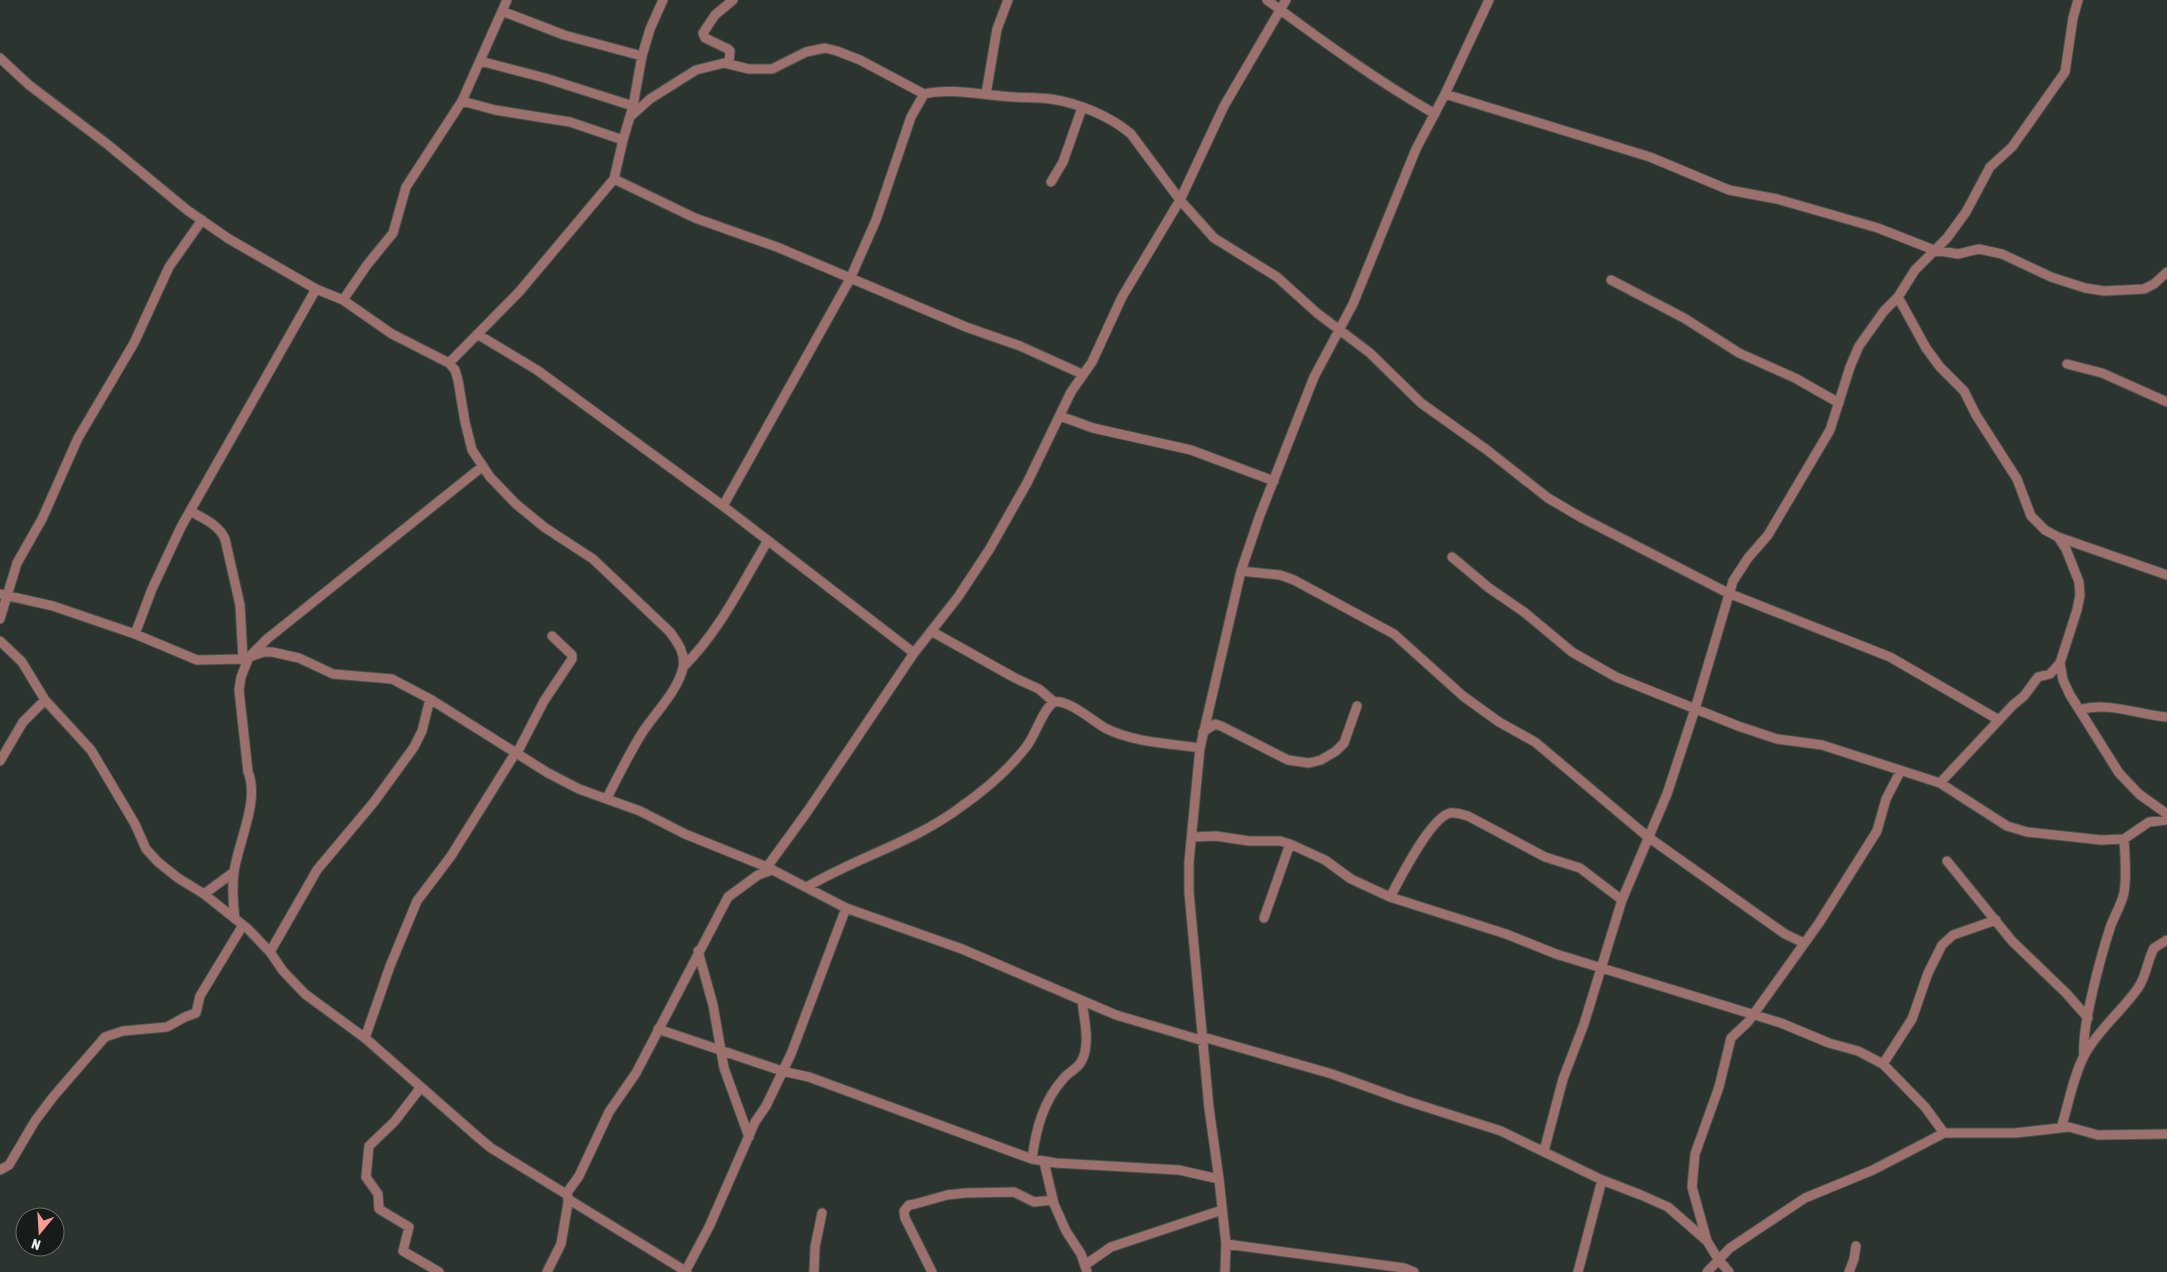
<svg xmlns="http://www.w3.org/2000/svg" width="2167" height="1272" viewBox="0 0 2167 1272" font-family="'Asap Condensed',sans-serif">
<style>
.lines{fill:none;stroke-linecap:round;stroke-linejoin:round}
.street-casing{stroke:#4a524e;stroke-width:11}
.street{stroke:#9c716d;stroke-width:9}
</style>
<rect width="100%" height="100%" fill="#2c3430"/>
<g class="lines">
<g class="street-casing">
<path id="street" d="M1267,0C1322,41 1376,80 1435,114
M502,11L564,35L642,56
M0,58L29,85L107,144L187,210L229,239L316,289L343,300L392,334L449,363L455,370L458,380L465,422L472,450L490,477L516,504L544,527L593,559L670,632C678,643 686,654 683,668C677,692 655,713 642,733C629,754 618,776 607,798
M480,61L545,78L633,106
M729,63L730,51L728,49L705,38L703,33L715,15L733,0
M986,94L997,29L1008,0
M1445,94L1650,157L1729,190L1777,199L1878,228L1934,250L1958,254L1979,249L2002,254L2051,277L2085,288L2104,291L2144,289L2154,284L2167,272
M462,101L495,110L570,122L623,140
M631,116L650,99L696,70L724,63L749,69H772L806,52L825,48L837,51L860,60L924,94
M614,179L695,218L777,247L966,327L1020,346L1082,374
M1051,182L1063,162L1082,108
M1611,280L1684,318L1739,353L1795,378L1839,403
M1898,297L1926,348L1940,367L1964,391L1976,415L2017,479L2031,516L2045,530L2058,537L2066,549L2079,582L2080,595L2077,610L2060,663L2063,680L2070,695L2119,773L2139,794L2167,814
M343,300L367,265L393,233L406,187L462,101L507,0
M477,334L537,370L723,506L914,653
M449,363L519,292L614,179L623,140L633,106L642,56L650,29L663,0
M2067,364L2102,373L2167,402
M1060,416L1093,428L1191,450L1274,481
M723,506L850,279L876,220L911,117L924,94C948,88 976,94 1001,96C1017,98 1034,97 1051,99C1078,103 1110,116 1131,134L1180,200L1214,238L1277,277L1317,313L1370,353L1421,403L1487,450L1548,498L1582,518L1728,593L1890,657L1999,720
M190,511C203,518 219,525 225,539L240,605L243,659
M2058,537L2167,575
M1452,557L1489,588L1524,612L1572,652L1616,677L1738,726L1777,739L1822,745L1940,783L2007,826L2027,832L2101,840L2124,839L2149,822L2167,820
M1241,571L1280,575L1294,580L1394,634L1463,696L1499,722L1535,742L1648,837L1785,934L1804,943
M0,594L53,606L135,634L197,660L243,659L264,652H272L299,658L333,674L392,679L430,699L548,773L579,789L640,811L685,834L767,867L846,908L962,949L1116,1015L1204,1041
M0,619L17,563L42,519L78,438L134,343L169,267L202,220
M931,631L1015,678L1039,689L1054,702
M135,634L152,589L181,527L316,289
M0,641L22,662L45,700L91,750L135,824L146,849L158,862L178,878L204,894L248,929L270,952L283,971L305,994L365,1038L479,1138L491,1148L566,1194L568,1197V1203L561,1244L547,1272
M683,667C719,632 742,584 767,542
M2080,710C2106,701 2140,715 2167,717
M1203,732L1215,724L1221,726L1288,760L1309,763L1321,760L1336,751L1344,743L1357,706
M517,753L544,701L572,659V655L552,636
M0,761L23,722L45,700
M1940,783L2013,705L2024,696L2038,677L2050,674L2060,663
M1193,837L1216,836L1249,841H1280L1290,844L1325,860L1351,879L1390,897L1506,934L1556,954L1781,1023L1829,1043L1858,1051L1883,1064L1925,1107L1944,1133
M1947,861L2012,941L2066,993L2088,1018
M767,867L807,812L914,653L958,597L989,550L1027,483L1071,392L1092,362L1122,297L1180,200L1224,106L1286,0
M807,887C857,857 915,842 962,806C985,790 1009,769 1026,747C1036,735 1042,710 1054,702C1068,699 1093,721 1105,728C1135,743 1168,743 1200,748
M204,894L234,872
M1390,897C1400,879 1430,818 1450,813C1456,812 1463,815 1468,816L1545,857L1580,868L1622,900
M1264,918L1290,844
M235,919C233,904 232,887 234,872C238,842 260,801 248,772L239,690L241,677L249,657L267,639L483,466
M698,951L713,1005L724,1068L749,1137
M270,952L317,870L374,802L414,747L422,731L430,699
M658,1029L782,1071L809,1077L1032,1159L1056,1163L1179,1170L1219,1179
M1203,1037L1332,1074L1404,1100L1501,1131L1602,1180L1641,1195L1668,1207L1707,1241L1718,1259L1729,1272
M365,1038L390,966L417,901L451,856L516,752
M2084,1055C2081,1028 2101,956 2110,928C2114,916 2121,906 2124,893C2127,875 2125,857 2124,839
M1883,1064L1912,1019L1928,973L1942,945L1953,935L1996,920
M421,1087L395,1121L369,1146L366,1177L378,1194L379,1209L409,1227L403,1251L439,1272
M2061,1128C2069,1103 2073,1076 2085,1054C2099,1029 2122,1011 2138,988C2147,975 2147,961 2154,948L2167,940
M1544,1151L1563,1079L1584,1024L1622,900L1667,794L1695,709L1733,581L1748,558L1768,535L1830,430L1850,367L1859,346L1884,311L1898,297L1915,270L1947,238L1966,212L1990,167L2012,147L2065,72L2073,18L2078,0
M1032,1159C1036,1129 1043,1101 1064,1078C1069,1072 1077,1069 1081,1062C1091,1045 1084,1019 1082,1001
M1044,1162L1054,1204L1066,1231L1081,1254L1087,1272
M0,1170L9,1165L35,1121L53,1097L105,1037L123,1031L167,1027L185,1017L196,1013L200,996L243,925
M566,1194L579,1176L609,1112L636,1073L728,897L758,875L772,870
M568,1199L687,1272
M1707,1241L1692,1187L1695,1154L1719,1087L1731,1038L1748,1022L1819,923L1877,831L1886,799L1900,772
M1226,1244L1404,1268L1414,1272
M1085,1265L1111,1247L1222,1210
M685,1272L709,1227L755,1122L766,1106L791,1054L846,908
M814,1272L815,1247L822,1213
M932,1272L905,1218L904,1211L909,1205L915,1204L947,1195L965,1193L1014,1192L1034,1202L1053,1200
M1225,1272L1226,1244L1219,1179L1209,1108L1189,892V862L1200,748L1241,571L1260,515L1314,377L1353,304L1416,149L1445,94L1489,0
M1578,1272L1602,1180
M1707,1272L1730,1248L1805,1198L1873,1170L1944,1133H2015L2069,1127L2098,1135L2167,1134
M1849,1272L1854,1259L1856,1246"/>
</g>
<use href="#street" class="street"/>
</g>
<g transform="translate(40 1232) rotate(198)"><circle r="24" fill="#171b19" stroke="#6b6f6d"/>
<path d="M0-4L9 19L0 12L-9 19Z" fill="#f59c95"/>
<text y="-8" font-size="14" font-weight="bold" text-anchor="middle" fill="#e8eeeb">N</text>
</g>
</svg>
